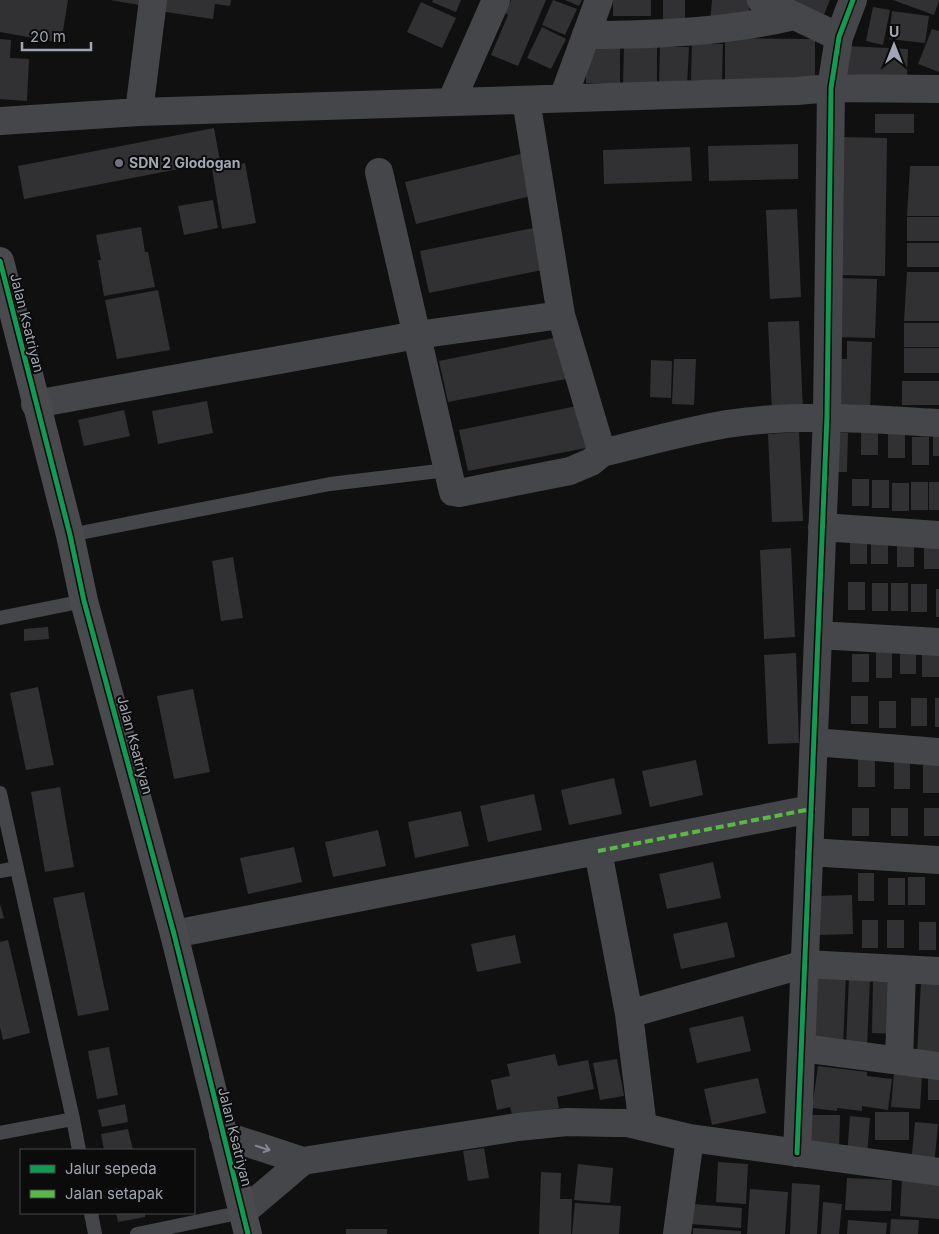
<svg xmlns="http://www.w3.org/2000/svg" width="939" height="1234" viewBox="0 0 939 1234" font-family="Inter,sans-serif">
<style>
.building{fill:#313133}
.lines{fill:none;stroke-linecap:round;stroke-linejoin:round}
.lane{stroke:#454649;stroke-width:14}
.street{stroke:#454649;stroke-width:28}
.secondary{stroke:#494a4d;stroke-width:28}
.quiet{stroke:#58b947;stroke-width:4;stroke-dasharray:8 4;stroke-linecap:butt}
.cycleway-casing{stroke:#0b0b0c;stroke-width:8}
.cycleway{stroke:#139951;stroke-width:5}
.oneway{stroke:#868992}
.poi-dot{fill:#6f727a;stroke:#0b0b0c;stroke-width:2}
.labels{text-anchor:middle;stroke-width:4;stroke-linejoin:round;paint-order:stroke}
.poi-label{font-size:14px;font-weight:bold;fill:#a2a6b2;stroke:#0b0b0c;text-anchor:start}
.street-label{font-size:14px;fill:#a2a6b2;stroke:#0b0b0c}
</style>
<rect width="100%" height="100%" fill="#101011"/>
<path class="building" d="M0,0H68L61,43L0,32Z
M110,0H139V5Z
M161,0H231L230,6L215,4L213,19L159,11Z
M433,0H461L456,12L432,2Z
M511,0H546L518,66L491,55L508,15L505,13Z
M553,0L577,9L565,35L542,25Z
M565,0H582L579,6Z
M613,0H651V16H613Z
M663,0H685V28H663Z
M712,0H750L748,21L710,22Z
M778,0H830L823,17Z
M893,0H939V1L934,15Z
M421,2L456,18L442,48L407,32Z
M873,7L890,10L883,45L866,41Z
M892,11L929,16L925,43L889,39Z
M542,27L566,39L551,69L527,58Z
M932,29L939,31V72L918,64Z
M725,38L815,39V81L725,80Z
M0,39L11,40L10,58L29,59L27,101L0,99Z
M692,43L723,44L722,81L691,80Z
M586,45L620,46V83H586Z
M624,46L657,47V86L623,85Z
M846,46L908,49L907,77L845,74Z
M660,47H689L687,86L659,85Z
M875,114H914V133H875Z
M214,128L220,161L24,199L18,166Z
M841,137L887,138L885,276L838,275Z
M798,144V179L709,181L708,146Z
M690,147L692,181L604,184L603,150Z
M525,153L535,195L416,224L405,182Z
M245,163L256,223L222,229L212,169Z
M910,166H939V216H907Z
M213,200L218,228L184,235L178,206Z
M797,209L801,297L770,299L766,210Z
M907,217H939V241H907Z
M141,227L145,252H148L155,287L104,296L98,260H101L96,235Z
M538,227L547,269L429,293L420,251Z
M907,243H939V267H907Z
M907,272H939V321H904Z
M837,278L877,279L875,338L836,337Z
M158,290L170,350L117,359L105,300Z
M799,321L803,410L772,411L768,322Z
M904,323H939V347H904Z
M558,337L566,379L448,402L439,361Z
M847,341L872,342L870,414L839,408L840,359H847Z
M904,348H939V373H904Z
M674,359H696L694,405L672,404Z
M651,360L672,361L671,398L650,397Z
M902,381H939V405H902Z
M207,401L213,433L158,444L152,411Z
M577,406L586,448L468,471L459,430Z
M124,410L130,436L84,446L78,420Z
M861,427H878V455H861Z
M933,428H939V456H933Z
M888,430H905V458H888Z
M799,432L803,521L772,522L768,434Z
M833,432L848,433L847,472H832Z
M912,437H929V465H912Z
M852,479H869V506H852Z
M872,480H889V508H872Z
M911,482H928V510H911Z
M929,482H939V510H929Z
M892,483H909V511H892Z
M850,536H867V564H850Z
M871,536H888V564H871Z
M897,539H914V567H897Z
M924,541H939V569H924Z
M791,548L795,637L764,639L760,550Z
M233,557L243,618L221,621L212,561Z
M848,582H865V610H848Z
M872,583H888V611H872Z
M891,583H908V611H891Z
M911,584H927V612H911Z
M936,589H939V617H936Z
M48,627L49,639L24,641V629Z
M900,646H916V674H900Z
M922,649H939V677H922Z
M876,650H892V678H876Z
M796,653L799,743L768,744L764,655Z
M852,654H869V682H852Z
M38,687L54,765L26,770L10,693Z
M193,689L210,772L174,779L157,696Z
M851,696H868V724H851Z
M911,698H927V726H911Z
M935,698H939V727H935Z
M879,701H896V728H879Z
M858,759H875V787H858Z
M696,760L703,795L650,807L642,771Z
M894,762H910V789H894Z
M923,765H939V793H923Z
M614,778L622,814L569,825L561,790Z
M60,787L74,867L45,872L31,792Z
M534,794L542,830L488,842L480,806Z
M852,808H869V836H852Z
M891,808H908V836H891Z
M924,808H939V836H924Z
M461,811L469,846L415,858L408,822Z
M378,830L386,866L333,877L325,842Z
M294,847L302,882L248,894L240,858Z
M713,862L721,898L667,909L659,874Z
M858,873H874V901H858Z
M908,877H925V905H908Z
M888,878H905V905H888Z
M84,892L109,1010L78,1016L53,898Z
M852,895L853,934L819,935L818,896Z
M0,904L4,918L0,919Z
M862,920H878V948H862Z
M887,920H904V948H887Z
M727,922L735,957L681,969L673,934Z
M919,922H936V950H919Z
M515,935L521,963L477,972L471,944Z
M8,940L30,1033L3,1040L0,1027V942Z
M816,972L846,974L843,1047L813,1046Z
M849,977L870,979L867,1047L846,1046Z
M873,982H897V1034L872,1033Z
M921,983L939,984V1056L917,1054Z
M743,1016L751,1051L697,1063L689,1028Z
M109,1047L118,1095L97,1099L88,1051Z
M555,1054L558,1066L588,1060L594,1089L557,1097L559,1108L513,1118L510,1107L497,1110L491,1080L510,1076L507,1064Z
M617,1059L624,1096L600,1100L593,1063Z
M818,1066L867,1072V1076L892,1079L888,1110L862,1106V1111L837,1108V1111L812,1108Z
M928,1073H939V1100H928Z
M894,1074L922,1076L920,1109L891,1107Z
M758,1078L766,1113L712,1125L704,1089Z
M125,1104L128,1122L102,1127L98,1110Z
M875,1112H909V1140H875Z
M810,1115H840L839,1152L809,1151Z
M850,1116L870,1118L867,1156L847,1155Z
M915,1122L938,1124L934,1166L911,1164Z
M128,1129L133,1150H104L101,1134Z
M484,1148L489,1178L468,1181L463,1151Z
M718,1162L748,1164L746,1204L716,1202Z
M578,1164L613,1168L610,1203L574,1200Z
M541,1172L561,1173L560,1199H572L571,1234H539Z
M847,1178L892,1180L891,1211L845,1210Z
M902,1179L939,1185V1219L900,1216Z
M792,1183L820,1185L817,1234H790Z
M750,1189L788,1192L785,1234H747Z
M823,1202L842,1204L839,1234H821Z
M575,1203L621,1206L619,1234H572Z
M693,1204L742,1208L741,1228L691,1224Z
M116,1213H145V1217L118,1222Z
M891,1219L919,1220L918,1234H890Z
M848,1220L887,1223L886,1234H847Z
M693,1228L741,1231V1234H693Z
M346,1229H387V1234H346Z"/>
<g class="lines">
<path class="lane" d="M70,535L330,484L447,470
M0,618L84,601
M0,793L73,1119
M0,871L17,868
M0,1133L73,1119L79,1150
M91,1213L95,1234
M137,1234L243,1212"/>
<path class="street" d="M761,0L839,37
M586,35C657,35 725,32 794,16
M563,98L599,0
M451,102L496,0
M139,112L153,0
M0,121L139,112L797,91L831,88L939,89
M379,172L453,492L459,493L570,471L591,462L602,453L561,315L526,100
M35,404L417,335L561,315
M602,453C643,443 685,431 727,424C798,413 868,419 939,423
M822,527L939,535
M818,635L939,642
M814,742L939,752
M598,851L629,1014L643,1127
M809,852L939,860
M174,934L811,809
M629,1014L805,964L939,971
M802,1048L939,1066
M899,1061L902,969
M223,1135L303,1161L518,1127L567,1122L614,1123H627L690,1138L939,1172
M797,1153L827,416L831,88L839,37L853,0
M243,1212L303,1161
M677,1234L690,1138"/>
<path class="secondary" d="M0,261L70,535L84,601L174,934L248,1234"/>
<path class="quiet" d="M598,851L811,809"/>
<g class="cycleway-casing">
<path id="cycleway" d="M0,261L70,535L84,601L174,934L248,1234
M797,1153L827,416L831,88L839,37L853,0"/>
</g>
<use href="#cycleway" class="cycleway"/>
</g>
<defs><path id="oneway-shaft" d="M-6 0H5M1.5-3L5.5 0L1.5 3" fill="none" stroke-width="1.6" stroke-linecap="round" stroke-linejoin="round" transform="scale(1.25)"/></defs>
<use class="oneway" href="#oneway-shaft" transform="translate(263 1148) rotate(18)"/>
<circle class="poi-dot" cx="119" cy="163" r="5"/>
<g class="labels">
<g class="poi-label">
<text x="129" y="168">SDN 2 Glodogan</text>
</g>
<g class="street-label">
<text transform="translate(27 323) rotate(76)" y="5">Jalan Ksatriyan</text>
<text transform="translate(135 745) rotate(75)" y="5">Jalan Ksatriyan</text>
<text transform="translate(235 1137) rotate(76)" y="5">Jalan Ksatriyan</text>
</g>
</g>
<rect x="20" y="1149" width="175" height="65" fill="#0b0b0c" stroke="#47494e"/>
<rect x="30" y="1165" width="25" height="8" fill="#139951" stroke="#47494e"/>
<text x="65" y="1174" font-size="15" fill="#a2a6b2">Jalur sepeda</text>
<rect x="30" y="1190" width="25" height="8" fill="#58b947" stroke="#47494e"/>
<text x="65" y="1199" font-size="15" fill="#a2a6b2">Jalan setapak</text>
<g transform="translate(894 45)" stroke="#0b0b0c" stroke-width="4" paint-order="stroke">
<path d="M0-4L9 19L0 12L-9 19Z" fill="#a2a6b2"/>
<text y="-8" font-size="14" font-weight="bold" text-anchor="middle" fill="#a2a6b2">U</text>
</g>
<path d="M22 42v8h69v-8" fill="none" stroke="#a2a6b2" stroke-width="2.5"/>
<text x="30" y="42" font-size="15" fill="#a2a6b2" stroke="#0b0b0c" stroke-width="4" paint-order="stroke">20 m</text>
</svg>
